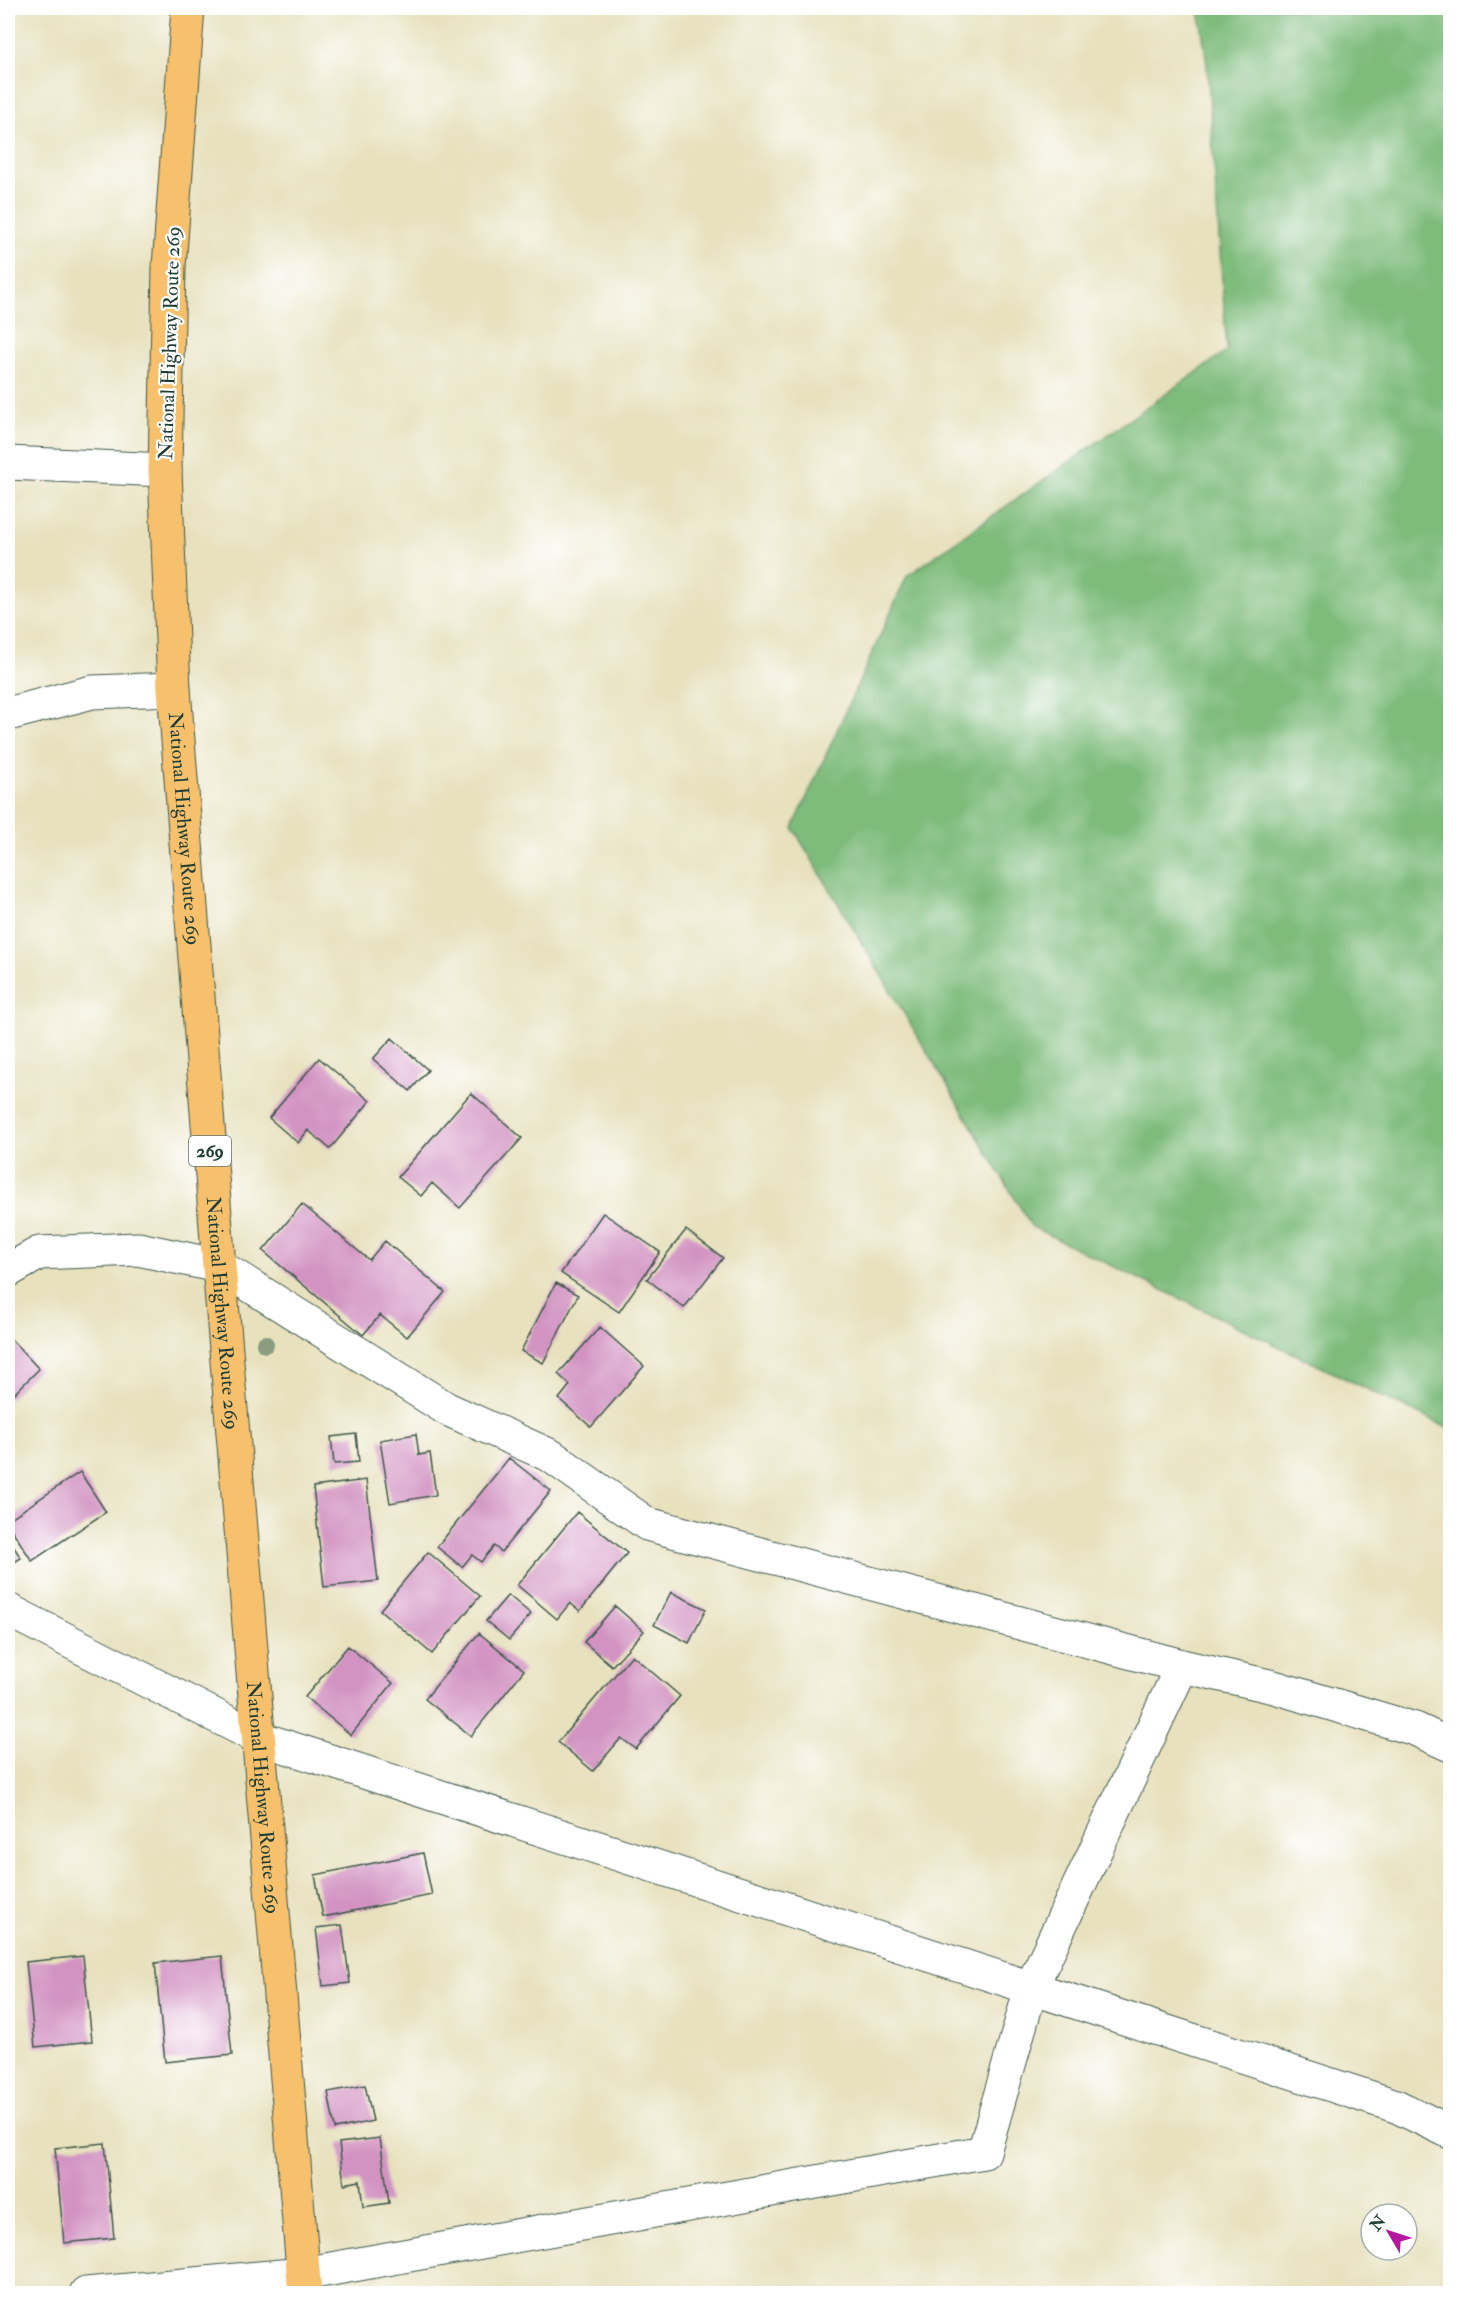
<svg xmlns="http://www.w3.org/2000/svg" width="1458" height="2301" viewBox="0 0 1458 2301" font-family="'IM FELL Double Pica',serif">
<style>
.forest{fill:#7ebc7b;stroke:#4e7c58;stroke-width:1.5}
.building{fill:#d293c2}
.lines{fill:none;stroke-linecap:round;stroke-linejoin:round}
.minor-casing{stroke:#3d5649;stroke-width:35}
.tertiary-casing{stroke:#3d5649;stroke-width:35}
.trunk-casing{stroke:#3d5649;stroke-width:35}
.minor{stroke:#fff;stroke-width:33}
.tertiary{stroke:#fff;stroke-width:33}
.trunk{stroke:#f7c06c;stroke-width:33}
.tree{fill:#8a9d7f}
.labels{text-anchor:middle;stroke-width:4.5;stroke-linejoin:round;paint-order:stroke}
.shield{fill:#fff;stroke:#627771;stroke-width:1.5}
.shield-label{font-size:18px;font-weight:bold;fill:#1f3d34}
.street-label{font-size:20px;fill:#1f3d34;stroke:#fff}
</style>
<rect width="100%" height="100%" fill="#fff"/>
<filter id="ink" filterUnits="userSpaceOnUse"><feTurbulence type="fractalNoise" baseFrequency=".0167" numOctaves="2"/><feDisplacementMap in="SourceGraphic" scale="12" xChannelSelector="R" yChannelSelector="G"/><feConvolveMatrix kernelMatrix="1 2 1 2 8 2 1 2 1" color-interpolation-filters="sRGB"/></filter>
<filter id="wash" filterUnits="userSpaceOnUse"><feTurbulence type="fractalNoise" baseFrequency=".008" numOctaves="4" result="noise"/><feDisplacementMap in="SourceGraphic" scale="24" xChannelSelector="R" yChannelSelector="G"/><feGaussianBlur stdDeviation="1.35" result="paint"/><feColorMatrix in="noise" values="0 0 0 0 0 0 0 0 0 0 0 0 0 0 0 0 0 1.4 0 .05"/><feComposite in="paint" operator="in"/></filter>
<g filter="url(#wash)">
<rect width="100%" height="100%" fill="#e7e1be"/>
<path class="forest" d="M1199,8H1450V1429L1032,1227L793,828L907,576L1227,351L1207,64Z"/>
<g id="blocks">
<path class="building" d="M392,1038L428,1070L410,1091L373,1059Z
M319,1058L370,1101L330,1149L308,1130L298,1143L269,1118Z
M471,1093L522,1138L460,1208L432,1183L421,1196L398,1177Z
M302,1204L369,1260L385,1241L445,1292L407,1337L380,1315L363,1335L263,1251Z
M603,1213L660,1252L619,1312L561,1273Z
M686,1230L723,1258L684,1308L647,1279Z
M556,1283L578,1295L543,1363L521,1351Z
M600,1327L644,1366L591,1427L559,1399L570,1385L558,1374Z
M8,1336L39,1369L8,1400Z
M356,1434L359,1462L334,1464L331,1437Z
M416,1434L419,1455L430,1453L436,1495L390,1503L380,1440Z
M509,1458L551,1491L501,1552L494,1546L481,1562L472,1555L462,1567L437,1547Z
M80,1472L106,1512L32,1561L8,1524V1520Z
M366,1480L378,1581L324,1587L313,1487Z
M577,1512L627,1553L580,1611L570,1603L557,1619L517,1585Z
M8,1538L21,1558L8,1566Z
M428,1552L480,1596L432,1654L380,1610Z
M671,1592L706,1609L689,1643L654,1625Z
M508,1595L531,1614L509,1640L486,1621Z
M615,1606L644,1631L612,1666L584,1642Z
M479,1633L524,1670L471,1736L425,1699Z
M348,1646L393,1683L351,1735L305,1697Z
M632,1655L680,1696L636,1749L621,1738L593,1771L558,1742Z
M423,1853L432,1895L323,1917L315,1875Z
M342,1925L350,1983L323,1986L316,1928Z
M83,1956L92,2041L35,2047L26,1962Z
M222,1956L232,2055L165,2062L155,1963Z
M365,2085L373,2121L335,2129L328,2092Z
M380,2138L389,2203L363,2207L360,2181L344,2184L339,2143Z
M105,2143L114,2238L64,2243L55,2148Z"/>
</g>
</g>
<g filter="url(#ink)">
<use href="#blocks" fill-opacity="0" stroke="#3d5649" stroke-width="1.5"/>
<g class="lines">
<g class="minor-casing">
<path id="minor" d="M8,714L92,692L174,689
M8,1271L39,1253L138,1249L219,1266L447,1409L551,1456L647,1524L1182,1666L1274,1687L1415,1729L1450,1745
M8,1610L259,1738L1396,2106L1450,2132
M86,2294L303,2274L984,2152L1031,1988L1182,1666"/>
</g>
<g class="tertiary-casing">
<path id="tertiary" d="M8,463L165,470"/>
</g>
<g class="trunk-casing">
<g id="trunk">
<path id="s1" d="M188,8L169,267L165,470L174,689L219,1266L305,2294"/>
</g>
</g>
<use href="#minor" class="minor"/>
<use href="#tertiary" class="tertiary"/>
<use href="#trunk" class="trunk"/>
</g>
<circle class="tree" cx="265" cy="1344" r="9"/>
</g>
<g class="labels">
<rect class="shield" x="189" y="1136" width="42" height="30" rx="4.5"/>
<g class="shield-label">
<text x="210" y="1157">269</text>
</g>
<g class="street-label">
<text transform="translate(169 343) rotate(-88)" y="7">National Highway Route 269</text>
<text dy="7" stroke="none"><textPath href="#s1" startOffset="822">National Highway Route 269</textPath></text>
<text dy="7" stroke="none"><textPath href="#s1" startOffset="1308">National Highway Route 269</textPath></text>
<text dy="7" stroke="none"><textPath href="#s1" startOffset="1794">National Highway Route 269</textPath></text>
</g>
</g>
<rect width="1458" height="2301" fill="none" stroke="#fff" stroke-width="30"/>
<g transform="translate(1389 2232) rotate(309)"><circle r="28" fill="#ffffff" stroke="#a5b1ae" stroke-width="1.5"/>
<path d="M0-4.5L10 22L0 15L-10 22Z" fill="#b5179e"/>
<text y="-9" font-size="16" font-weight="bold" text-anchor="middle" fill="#1f3d34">N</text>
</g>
</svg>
